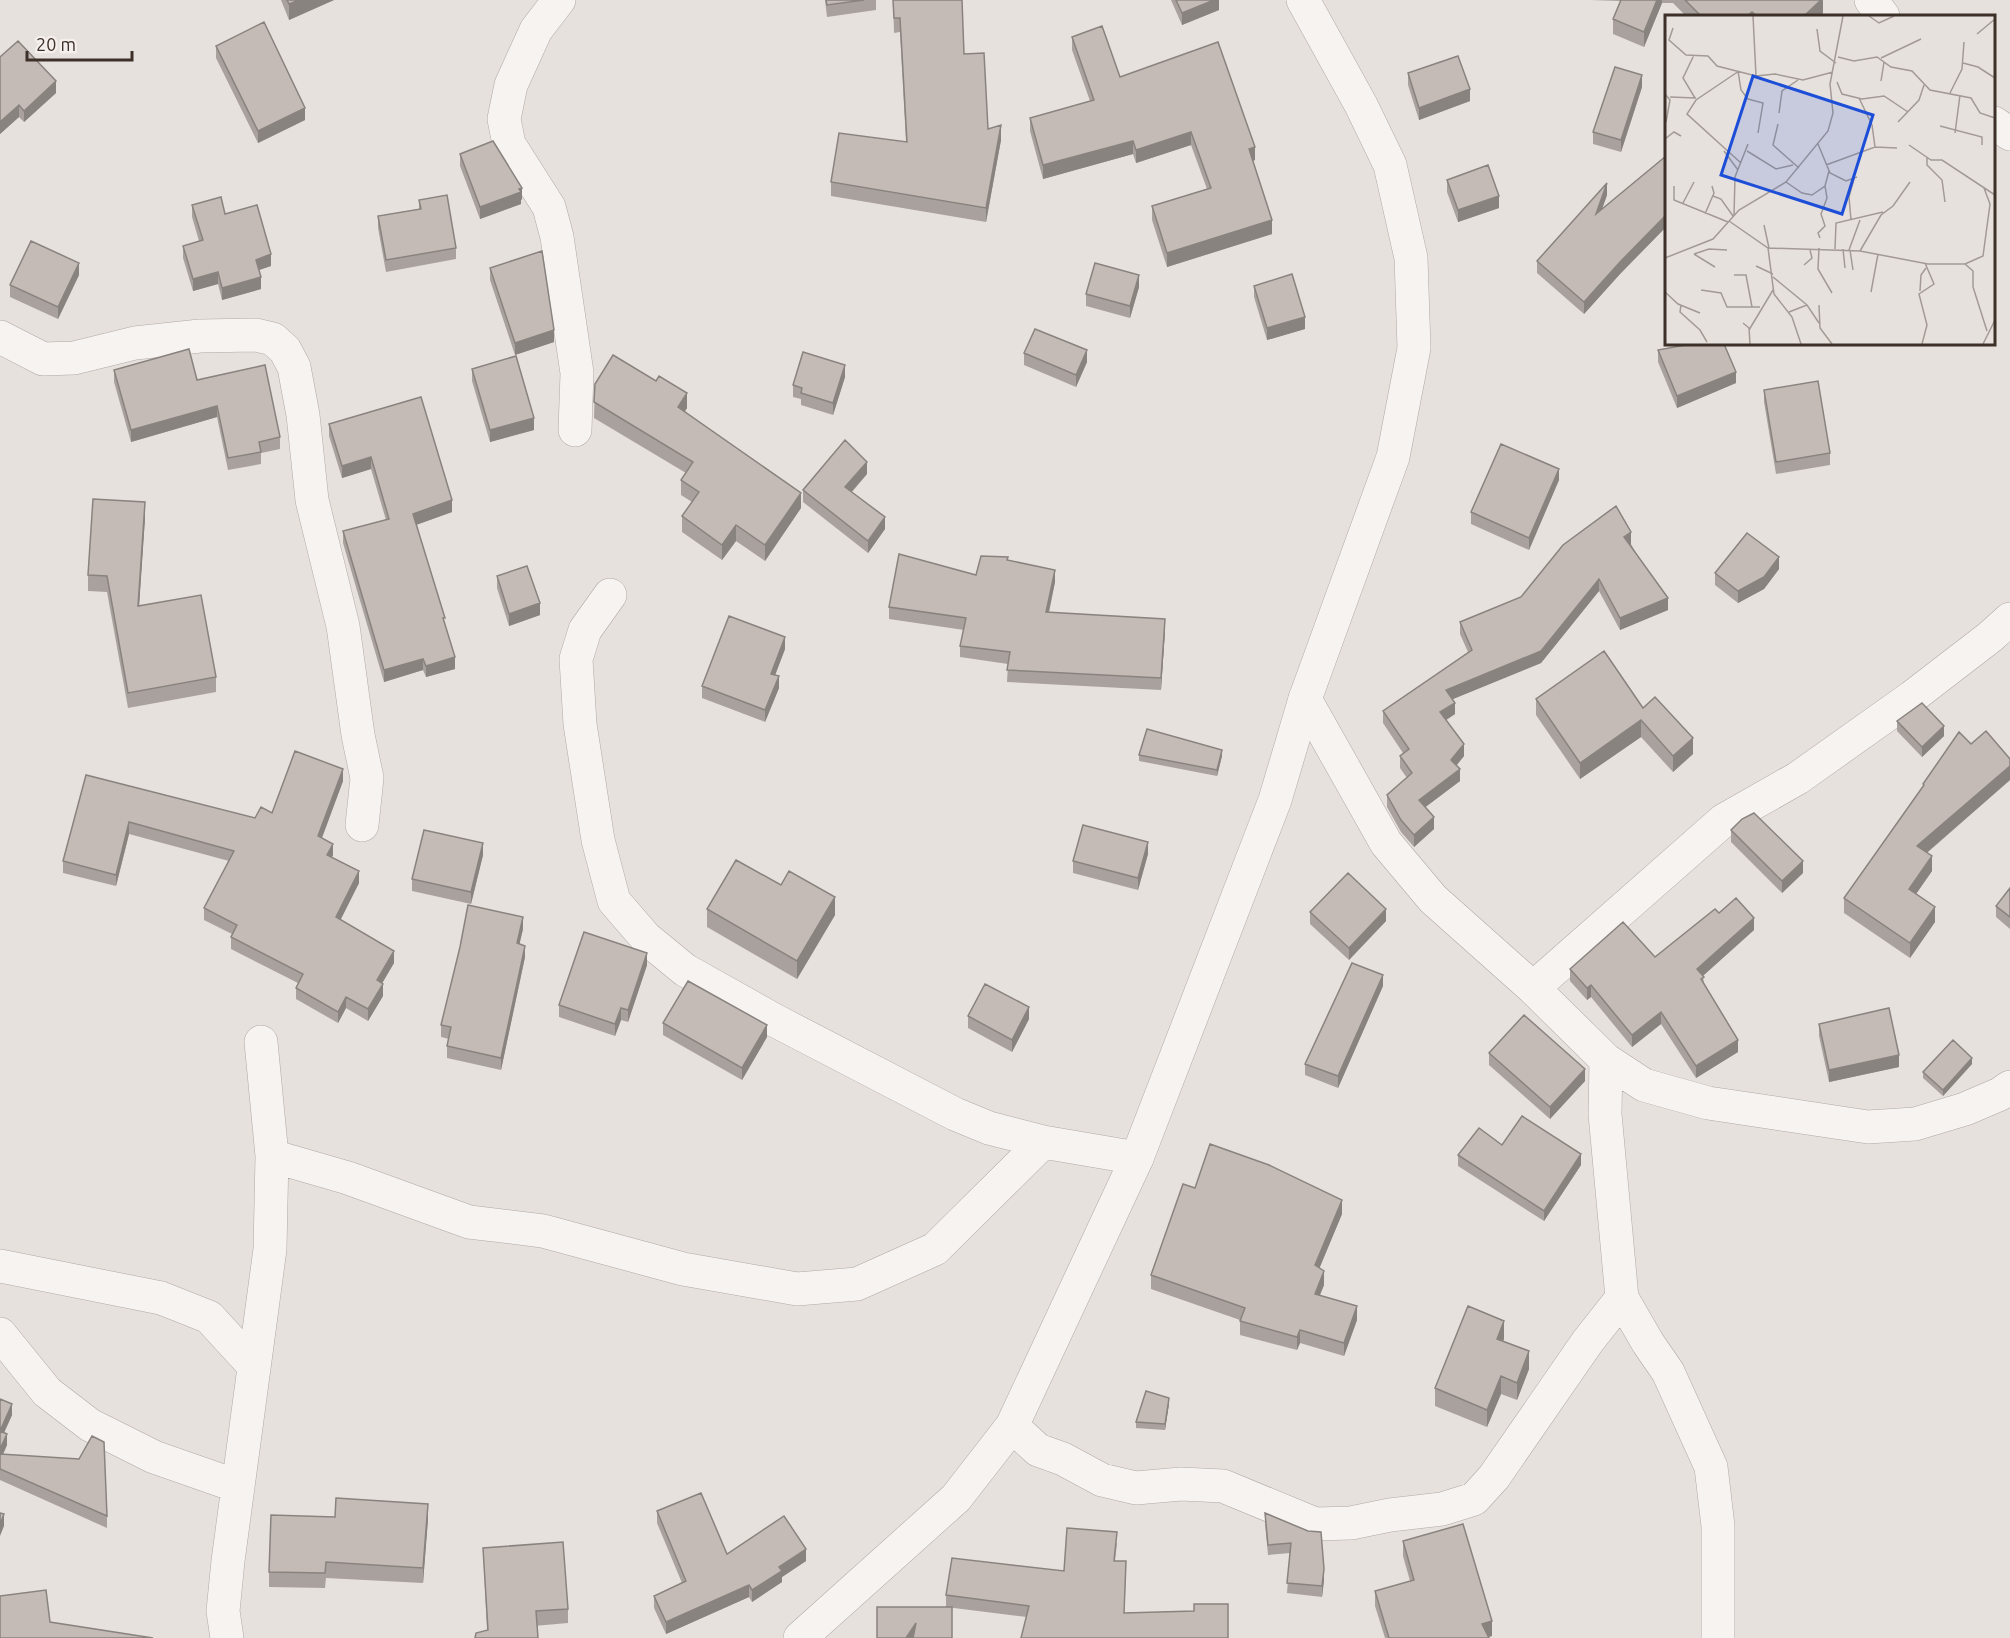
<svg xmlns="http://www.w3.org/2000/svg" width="2010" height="1638" viewBox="0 0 2010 1638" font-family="Ubuntu,sans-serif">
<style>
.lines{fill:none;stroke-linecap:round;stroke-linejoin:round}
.minor-casing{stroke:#b1a8a4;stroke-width:34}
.tertiary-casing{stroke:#b1a8a4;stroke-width:34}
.minor{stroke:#f6f3f1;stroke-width:33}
.tertiary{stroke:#f6f3f1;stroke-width:33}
.wall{fill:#a9a19d}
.shaded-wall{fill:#89837f}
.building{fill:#c4bbb6;stroke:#89837f;stroke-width:1.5}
.inset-road{fill:none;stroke:#a39a95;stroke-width:1.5}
.view{fill:#1d4ed8;fill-opacity:0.15;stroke:#1d4ed8;stroke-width:3}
.inset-edge{fill:none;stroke:#3d3028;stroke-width:3}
</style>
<rect width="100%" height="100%" fill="#e7e1de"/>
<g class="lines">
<g class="minor-casing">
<path id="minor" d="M559,0L536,30L511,85L504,119L509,144L549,207L557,237L577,373L575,430
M1871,0L1883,16
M1994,123L2010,134
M0,337L43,359L74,358L135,343L200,336L256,335L273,339L285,350L294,367L303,415L312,500L343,626L358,735L367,778L362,825
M610,595L585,630L576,659L580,724L598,840L614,901L646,938L685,970L776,1021L955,1114L989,1128L1043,1142L1137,1158
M1305,699L1386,843L1433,899L1533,988L1606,1060L1644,1085L1708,1103L1868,1127L1915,1124L1965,1109L2000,1094L2010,1087
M1533,988L1724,820L1798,778L1912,697L1990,637L2010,619
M272,1156L348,1178L469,1222L543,1231L683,1269L797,1289L857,1284L935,1249L1043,1142
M0,1266L161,1298L209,1317L254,1366
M1622,1298L1648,1343L1668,1372L1711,1467L1718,1526V1638
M0,1334L47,1392L90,1425L154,1457L237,1486
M1012,1426L1038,1450L1063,1459L1102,1480L1136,1488L1181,1484L1223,1486L1315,1524L1351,1523L1390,1515L1442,1509L1474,1499L1494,1477L1588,1341L1622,1298L1605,1114L1606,1060
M227,1638L223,1611L228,1561L270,1249L272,1156L261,1042"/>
</g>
<g class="tertiary-casing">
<path id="tertiary" d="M800,1638L956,1498L1012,1426L1137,1158L1275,800L1305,699L1393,457L1414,348L1411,258L1390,165L1361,105L1303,0"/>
</g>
<use href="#minor" class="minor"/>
<use href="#tertiary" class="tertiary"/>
</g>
<path class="wall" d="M281,0H334L289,20Z
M825,0H876V10L827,17Z
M893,0H962L964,54L988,129L1001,140L986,222L831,196V182L906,142L900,32L894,33Z
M1171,0H1219V10L1182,25Z
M1590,0H1823V13L1820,16H1686L1673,3H1662L1644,47L1613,34V19L1620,1Z
M1072,37L1120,77L1255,160L1253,161L1272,234L1167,267L1152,220V206L1207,189L1191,145L1136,163L1133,154L1043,179L1030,131V118L1090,101L1072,50Z
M216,46L305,120L258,143L216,58Z
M0,57L56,93L24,122L19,117L0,134Z
M1408,73L1470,101L1419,120L1408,85Z
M1642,87L1621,152L1593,144V132Z
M460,154L522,199L521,200V204L480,219L460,166Z
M1666,156V227L1620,274L1584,314L1537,273V261L1607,195L1602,209Z
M1447,180L1499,208L1458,222L1447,192Z
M419,200L456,248V259L386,272L378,228V216L419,209Z
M192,205L225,214L271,266L259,270L261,289L222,300L218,284L193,291L183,258V246L199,241L192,217Z
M490,268L554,342L515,355L490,280Z
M79,275L58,319L10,297V285Z
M1254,286L1305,329L1267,340L1254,297Z
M1139,287L1130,318L1086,306V294Z
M1658,350L1736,383L1677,408L1658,362Z
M1024,353L1087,362L1076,387L1024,365Z
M472,369L534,430L490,442L472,381Z
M114,370L197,380L280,437V449L261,453V464L228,470L217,417L131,442L114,382Z
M845,377L833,415L801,405V399L793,397V385Z
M595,384L687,408L685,411L801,508L765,561L736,541L722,560L682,532V516L692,502L681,495V480L686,473L594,418Z
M1764,390L1830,453V465L1776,474L1764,402Z
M329,424L452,512L416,525L445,626L455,669L426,677L423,670L384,682L343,543V531L386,520L371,469L342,478L329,436Z
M867,474L852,492L885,529L868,553L803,502V490Z
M1559,480L1529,550L1471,524V512Z
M145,518L139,606L216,677V692L128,708L107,592L88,591V575Z
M1631,544L1668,610L1620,630L1599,591L1541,663L1452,699L1455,714L1446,720L1464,756L1456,766L1460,781L1425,807L1434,829L1414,847L1401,832L1387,807V795L1407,778L1400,768V756L1403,753L1383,723V711L1468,652L1460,634V622L1521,597Z
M1008,560L1055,582L1049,613L1165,631L1161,690L1007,682L1008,664L960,657V646L964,630L889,619V607L976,575Z
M1779,569L1764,589L1738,603L1715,585V573Z
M497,576L540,615L509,626L497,588Z
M785,649L775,675L779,688L765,722L702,698V686Z
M1536,699L1643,708L1693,754L1673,772L1641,737L1580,779L1536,715Z
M1897,721L1944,736L1922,757L1897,731Z
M1971,744L2010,780L1927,853L1932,871L1916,894L1935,922L1910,958L1844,913V898L1923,787V784Z
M1139,755L1222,756L1217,776L1139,761Z
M86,775L255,818L272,813L343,781L322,838L333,855L331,858L359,883L340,920L394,963L382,983L383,996L368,1021L346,1008L338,1023L296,999V988L298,983L231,949V937L232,934L204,920V908L229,861L129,834L116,886L63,873V861Z
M1731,830L1803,873L1782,893L1731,842Z
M1148,854L1138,890L1073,873V861Z
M483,855L471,904L412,891V879Z
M781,885L835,915L797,979L707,927V909Z
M2010,888V929L1996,917V906Z
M1310,912L1386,921L1349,960L1310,924Z
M1719,913L1754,930L1703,976L1704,984L1738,1052L1696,1078L1661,1024L1632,1047L1591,997L1587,1000L1570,981V969L1655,957Z
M523,929L519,944L525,957L501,1070L447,1058V1046L449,1039L441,1037V1025Z
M647,965L628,1022L621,1020L615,1036L559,1017V1005Z
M1383,986L1338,1088L1305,1075V1064Z
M968,1016L1029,1019L1012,1052L968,1028Z
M663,1023L767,1037L742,1080L663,1035Z
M1819,1024L1899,1067L1829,1082L1819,1036Z
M1489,1053L1585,1081L1550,1119L1489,1065Z
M1972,1064L1943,1096L1923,1078V1072Z
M1502,1145L1581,1165L1544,1221L1458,1166V1155Z
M1342,1214L1319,1268L1324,1285L1320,1295L1357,1320L1344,1356L1300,1343L1297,1350L1240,1335V1320L1151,1289V1275Z
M1504,1339L1503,1341L1529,1369L1517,1400L1501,1394L1487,1427L1435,1406V1388Z
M0,1399L12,1415L4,1432L7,1445L3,1455L107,1516V1528L0,1480Z
M1169,1404L1165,1430L1136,1428V1422Z
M657,1511L727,1554L806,1561L782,1577V1582L752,1602L749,1597L666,1634L654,1608V1596L682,1583L657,1523Z
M1265,1513L1324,1580L1322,1597L1287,1593L1290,1553L1268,1555L1265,1523Z
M428,1519L423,1583L326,1578L325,1588L269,1587V1572Z
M1403,1541L1492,1636L1489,1637V1638H1385L1375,1606V1591L1410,1581L1403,1556Z
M1117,1543L1115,1561L1126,1573L1124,1613L1228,1638L1027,1617L946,1607V1595L1064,1571Z
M483,1548L568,1609V1623L487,1630Z"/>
<path class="shaded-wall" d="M299,0H334L289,20V4Z
M1214,0H1219V10L1182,25V13Z
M1657,0H1662V3L1644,47V32Z
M1821,0H1823V13L1820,16H1804Z
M1642,75V87L1621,152V140Z
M56,81V93L24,122V111Z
M1470,89V101L1419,120V108Z
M19,105V117L0,134V122Z
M305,108V120L258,143V131Z
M1001,125V140L986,222V208Z
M1191,132V145L1136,163V150Z
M1133,141V154L1043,179V165Z
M1255,147V160L1249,162V149Z
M1607,183V195L1596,226V214Z
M522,188V199L521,200V204L480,219V207Z
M1499,196V208L1458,222V210Z
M1666,215V227L1620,274L1584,314V302L1620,262Z
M1272,220V234L1167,267V253Z
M271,254V266L256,271V260Z
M79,263V275L58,319V307Z
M218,272V284L193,291V279Z
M1139,275V287L1130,318V306Z
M261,277V289L222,300V288Z
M1305,317V329L1267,340V328Z
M554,330V342L515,355V343Z
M1087,350V362L1076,387V375Z
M845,365V377L833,415V403Z
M1736,372V383L1677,408V396Z
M687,393V408L678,422V407Z
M217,406V417L131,442V430Z
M534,418V430L490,442V430Z
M371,457V469L342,478V466Z
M867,462V474L845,499V487Z
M1559,469V480L1529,550V538Z
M801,493V508L765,561V545Z
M452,500V512L413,526V514Z
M145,502V518L138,622V606Z
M885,517V529L868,553V541Z
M736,525V541L722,560V545Z
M1631,532V544L1624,549V537Z
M1779,557V569L1764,589L1738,603V591Z
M1055,570V582L1046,624V612Z
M1599,579V591L1541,663L1446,702V690Z
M1668,598V610L1620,630V618Z
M540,603V615L509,626V614Z
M1165,619V631L1161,690V678Z
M785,637V649L771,686V674Z
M455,657V669L426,677V666Z
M423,659V670L384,682V670Z
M779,676V688L765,722V710Z
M1455,703V714L1440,724V712Z
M1641,720V737L1580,779V763Z
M1944,726V736L1922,757V747Z
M1693,738V754L1673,772V756Z
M1464,744V756L1451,772V760Z
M1222,750V756L1217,776V770Z
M2010,766V780L1917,861V846Z
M343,769V781L318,848V836Z
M1460,769V781L1419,812V800Z
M1434,817V829L1414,847V835Z
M129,822V834L116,886V875Z
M1148,842V854L1138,890V878Z
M483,843V855L471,904V892Z
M333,844V855L327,867V855Z
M1932,856V871L1909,904V889Z
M1803,861V873L1782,893V881Z
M359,871V883L336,929V917Z
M835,897V915L797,979V961Z
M1935,907V922L1910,958V943Z
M1386,909V921L1349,960V948Z
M523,917V929L517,955V943Z
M1754,918V930L1697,981V969Z
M525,946V957L501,1070V1058Z
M394,951V963L377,992V980Z
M647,953V965L628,1022V1010Z
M1383,975V986L1338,1088V1076Z
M383,984V996L368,1021V1009Z
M1591,985V997L1587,1000V988Z
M346,997V1008L338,1023V1012Z
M1029,1007V1019L1012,1052V1040Z
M621,1008V1020L615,1036V1024Z
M1661,1012V1024L1632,1047V1035Z
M767,1025V1037L742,1080V1068Z
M1738,1040V1052L1696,1078V1066Z
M1899,1055V1067L1829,1082V1070Z
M1972,1058V1064L1943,1096V1090Z
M1585,1069V1081L1550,1119V1107Z
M1581,1154V1165L1544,1221V1211Z
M1342,1200V1214L1315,1279V1265Z
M1324,1271V1285L1315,1307V1294Z
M1357,1306V1320L1344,1356V1343Z
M1504,1321V1339L1497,1356V1339Z
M1300,1330V1343L1297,1350V1337Z
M1529,1351V1369L1517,1400V1383Z
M1501,1376V1394L1487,1427V1410Z
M1169,1398V1404L1165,1430V1424Z
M12,1404V1415L0,1442V1431Z
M7,1434V1445L0,1460V1449Z
M428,1504V1519L423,1583V1568Z
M4,1514V1526L0,1536V1524Z
M806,1549V1561L782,1577V1582L752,1602V1590L779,1567Z
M1324,1569V1580L1322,1597V1586Z
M749,1585V1597L666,1634V1622Z
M1492,1621V1636L1484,1638L1482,1624Z
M916,1623L914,1638H906Z"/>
<path class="building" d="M287,0H299L289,4Z
M826,0H864L827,5Z
M893,0H962L964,54L984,53L988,129L1001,125L986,208L831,182L839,133L907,142L900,18H894Z
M1176,0H1214L1182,13Z
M1621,0H1657L1644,32L1613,19Z
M1685,0H1821L1804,16H1757L1752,12L1747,16H1701Z
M264,22L305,108L258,131L216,46Z
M1102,26L1120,77L1218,42L1255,147L1249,149L1272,220L1167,253L1152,206L1211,188L1191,132L1136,150L1133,141L1043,165L1030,118L1094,100L1072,37Z
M18,41L56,81L24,111L19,105L0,122V57Z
M1458,56L1470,89L1419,108L1408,73Z
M1615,67L1642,75L1621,140L1593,132Z
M493,141L522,188L519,189L521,192L480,207L460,154Z
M1666,156V215L1620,262L1584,302L1537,261L1607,183L1596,214Z
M1488,165L1499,196L1458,210L1447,180Z
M447,195L456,248L386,260L378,216L421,209L419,200Z
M221,197L225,214L257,205L271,254L256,260L261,277L222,288L218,272L193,279L183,246L203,240L192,205Z
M31,241L79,263L58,307L10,285Z
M542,251L554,330L515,343L490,268Z
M1095,263L1139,275L1130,306L1086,294Z
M1292,274L1305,317L1267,328L1254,286Z
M1035,329L1087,350L1076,375L1024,353Z
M1691,344H1724L1736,372L1677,396L1658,350Z
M189,349L197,380L265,365L280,437L259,442L261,452L228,458L217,406L131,430L114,370Z
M803,352L845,365L833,403L801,393L802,388L793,385Z
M613,355L656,381L659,376L687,393L678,407L801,493L765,545L736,525L722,545L682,516L699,492L681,480L693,462L594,402L595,384Z
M516,356L534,418L490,430L472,369Z
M1818,381L1830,453L1776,462L1764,390Z
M421,397L452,500L413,514L445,618H443L455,657L426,666L423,659L384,670L343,531L389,519L371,457L342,466L329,424Z
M845,440L867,462L845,487L885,517L868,541L803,490Z
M1501,444L1559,469L1529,538L1471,512Z
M93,499L145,502L138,606L201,595L216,677L128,693L107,576L88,575Z
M1616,506L1631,532L1624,537L1668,598L1620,618L1599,579L1541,651L1446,690L1455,703L1440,712L1464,744L1451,760L1460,769L1419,800L1434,817L1414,835L1401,820L1387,795L1412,773L1400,756L1409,749L1383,711L1472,650L1460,622L1521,597L1563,545Z
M1747,533L1779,557L1764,577L1738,591L1715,573Z
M899,554L976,575L981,556L1008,557L1007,560L1055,570L1046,612L1165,619L1161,678L1007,670L1010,652L960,646L966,618L889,607Z
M527,566L540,603L509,614L497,576Z
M729,616L785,637L771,674L779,676L765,710L702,686Z
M1604,651L1643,708L1655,697L1693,738L1673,756L1641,720L1580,763L1536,699Z
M1922,703L1944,726L1922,747L1897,721Z
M1147,729L1222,750L1217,770L1139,755Z
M1986,731L2010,759V766L1917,846L1932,856L1909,889L1935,907L1910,943L1844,898L1924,785L1923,784L1959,732L1971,744Z
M295,751L343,769L318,836L333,844L327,855L359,871L336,917L394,951L377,980L383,984L368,1009L346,997L338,1012L296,988L303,974L231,937L237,925L204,908L234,851L129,822L116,875L63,861L86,775L255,818L261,807L272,813Z
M1754,813L1803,861L1782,881L1731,830L1742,819Z
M1083,825L1148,842L1138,878L1073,861Z
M424,830L483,843L471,892L412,879Z
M736,860L781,885L789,871L835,897L797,961L707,909Z
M1348,873L1386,909L1349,948L1310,912Z
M2010,888V917L1996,906Z
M1736,898L1754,918L1697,969L1704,977L1701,979L1738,1040L1696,1066L1661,1012L1632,1035L1591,985L1587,988L1570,969L1623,922L1655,957L1715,909L1719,913Z
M468,905L523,917L517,943L525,946L501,1058L447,1046L451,1027L441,1025L460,947Z
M584,932L647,953L628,1010L621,1008L615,1024L559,1005Z
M1352,963L1383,975L1338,1076L1305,1064Z
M688,981L767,1025L742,1068L663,1023Z
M985,984L1029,1007L1012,1040L968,1016Z
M1889,1008L1899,1055L1829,1070L1819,1024Z
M1524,1015L1585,1069L1550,1107L1489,1053Z
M1953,1040L1972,1058L1943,1090L1923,1072Z
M1522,1116L1581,1154L1544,1211L1458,1155L1479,1128L1502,1145Z
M1210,1144L1269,1165L1342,1200L1315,1265L1324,1271L1315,1294L1357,1306L1344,1343L1300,1330L1297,1337L1240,1321L1245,1308L1151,1275L1183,1184L1195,1188Z
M1468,1306L1504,1321L1497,1339L1529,1351L1517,1383L1501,1376L1487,1410L1435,1388Z
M1146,1391L1169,1398L1165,1424L1136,1422Z
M0,1399L12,1404L0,1431L7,1434L0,1449Z
M92,1436L104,1442L107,1516L0,1469V1454L79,1459Z
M701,1493L727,1554L784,1516L806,1549L779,1567L782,1571L752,1590L749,1585L666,1622L654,1596L686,1581L657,1511Z
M336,1498L428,1504L423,1568L326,1562L325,1573L269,1572L271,1515L335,1517Z
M0,1513L4,1514L0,1524Z
M1265,1513L1308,1531L1321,1532L1324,1569L1322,1586L1287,1583L1291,1543L1268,1545Z
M1463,1524L1492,1621L1482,1624L1489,1638H1389L1375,1591L1414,1580L1403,1541Z
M1067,1528L1117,1532L1114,1561H1126L1124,1613L1194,1611V1604H1228V1638H1021L1029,1606L946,1595L952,1558L1064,1571Z
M563,1542L568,1609L536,1611L538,1638H475L476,1633L488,1630L483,1548Z
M46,1590L50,1622L153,1638H0V1596Z
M877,1607H952V1638H913L916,1623L906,1638H877Z"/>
<g transform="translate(1665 15)">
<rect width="330" height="330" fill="#e7e1de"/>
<path class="inset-road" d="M88,1L91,61M204,1L214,8L229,1M8,13L4,25L21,40L43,41L52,51L91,61L110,59L138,65L168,57M152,14L155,36L171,48M312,19L330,4M29,40L18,63L30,83M173,42L189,46L212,42L226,52L247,56L265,75L306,83L315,98L330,103M216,43L256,24M298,48L313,52L330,63M73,56L76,75L83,84L98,88L93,118M74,56L31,85L22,99L76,148M216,66L219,47M172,67L177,79L197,84L219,81L243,97M285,78L297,54L299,27M0,79L5,85L1,107M5,82L31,83M194,83L207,110L210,132M114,98L117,76L133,65M233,107L254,85L259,70M113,109L108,130L134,153M275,111L317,122V130M290,118L295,80M0,124L9,117L16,121M153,129L165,158L181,166L192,162M244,130L266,145H277L330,180M59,136L73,155M82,136L111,154L128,150M262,143V150L277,165L280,187M161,150L210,132L232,133M121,167L137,178L147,180L160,171L164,156M9,171V185L63,207M48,181L56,184L68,201M18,188L29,167M40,199L49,178L47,171M69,200L70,162L83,129M186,205L184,182L189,164M64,206L103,233L195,236L263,249H300L308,256V272L322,316M99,210L104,233M155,223L153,218L160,211L156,199L162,183L160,171M103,233L109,279L127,302L136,329M154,233L153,254L167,278M170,234L171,208L218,197M178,234L180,253M184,235L195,205M185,235L188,255M195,236L216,200L228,191L245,167M29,239L44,234L62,235M29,239L50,252M0,243L48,224L74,195L121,167L163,116L168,98L165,69L178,1M300,249L318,241L325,189L319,173M139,250L147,243L145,235M91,251L108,259M69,260H81L87,292M108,262L142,290L154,308M36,275L56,278L62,292H95M255,276L256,260L261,253M0,277L13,289L35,298M206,277L213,239M16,290L15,297L35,315L42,327M154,290L155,313L167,329M124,297L142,290M78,308L84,313L85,329M84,315L108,275M257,329L262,310L254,279L269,269L260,248M318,329L330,305"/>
<path class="view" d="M88,61L208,100L177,199L56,160Z"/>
<rect width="330" height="330" class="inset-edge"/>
</g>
<path d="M27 51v9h105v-9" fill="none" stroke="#3d3028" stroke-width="3"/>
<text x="36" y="51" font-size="18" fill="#3d3028" stroke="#f5f0ed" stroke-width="4.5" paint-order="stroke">20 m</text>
</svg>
